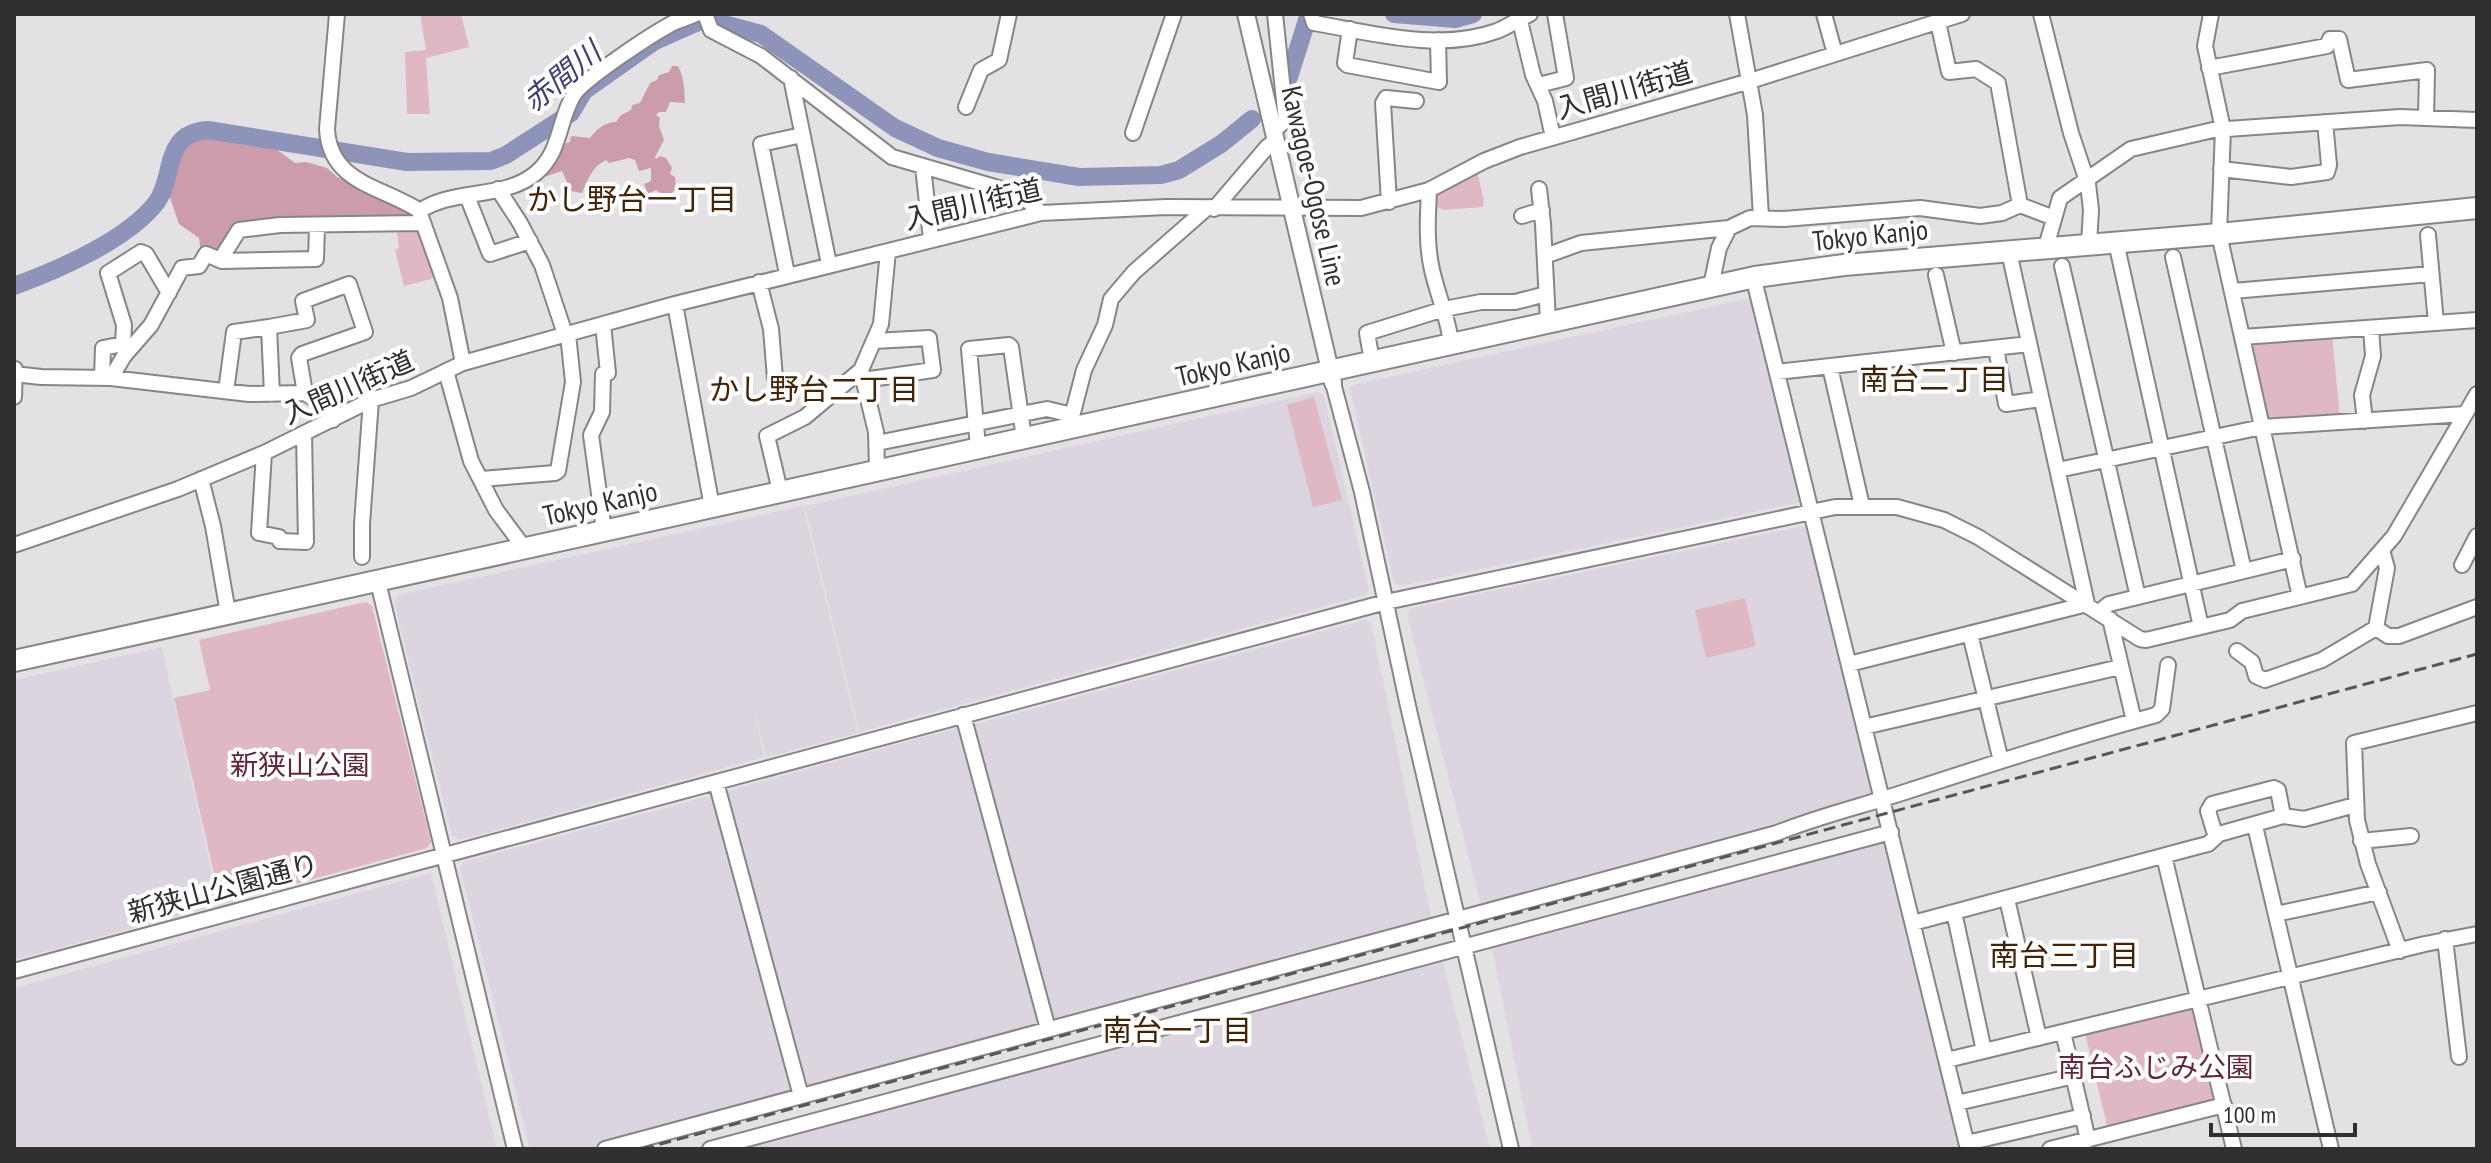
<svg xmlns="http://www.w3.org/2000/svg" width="2491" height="1163" viewBox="0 0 2491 1163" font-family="'PT Sans Narrow','Noto Sans JP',sans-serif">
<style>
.built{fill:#dcd5df}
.green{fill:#dfb8c3}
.forest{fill:#cb9daa}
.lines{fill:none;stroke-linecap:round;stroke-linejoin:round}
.river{stroke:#8d93b9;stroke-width:18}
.minor-casing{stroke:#878588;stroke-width:18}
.major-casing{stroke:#878588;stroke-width:20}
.highway-casing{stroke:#878588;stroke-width:24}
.minor{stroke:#fff;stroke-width:14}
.major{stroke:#fff;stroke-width:16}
.highway{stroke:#fff;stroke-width:20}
.rail{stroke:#585758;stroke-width:3;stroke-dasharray:12 6;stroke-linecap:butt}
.labels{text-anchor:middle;stroke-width:8;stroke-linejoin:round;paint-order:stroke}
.street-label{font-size:28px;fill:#313031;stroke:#fff}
.park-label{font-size:28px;fill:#61283d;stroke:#fff}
.water-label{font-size:30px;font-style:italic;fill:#3d4275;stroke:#fff}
.neighbourhood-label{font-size:30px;fill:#422509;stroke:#fff}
</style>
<rect width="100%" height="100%" fill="#e4e1e5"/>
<path class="built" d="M1751,298L1802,502L1401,586L1394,583L1350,388L1352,385Z
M1318,392L1324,396L1369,589L1366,595L859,732L805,506Z
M803,506L858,733L766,757L754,709L764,757L460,840L452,836L394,602L398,595Z
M1808,525L1874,791L1871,796L1806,814L1785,825L1487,905L1480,902L1407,615L1411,608Z
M1364,620L1371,622L1431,916L1429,920L1057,1022L1051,1019L972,725Z
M162,647L219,905L14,960V680Z
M961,727L1039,1023L1037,1028L808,1089L805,1086L724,792Z
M714,795L794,1088L791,1093L585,1149H530L460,867L463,862Z
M1882,839L1886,842L1961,1149H1532L1492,949L1494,944Z
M431,873L497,1149H14V988Z
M1438,960L1443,963L1490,1149H735Z"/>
<path class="green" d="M420,14H461L469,47L426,58L430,114H407L405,52L426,50Z
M1477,171L1484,201L1483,207L1444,210L1432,205V193Z
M396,225L416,227L438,277L404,286L395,250L399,248Z
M2332,335L2340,418L2272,422L2266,419L2250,344L2252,341Z
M1314,397L1342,500L1313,507L1287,405Z
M1745,598L1756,646L1706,658L1695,610Z
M366,602L372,606L431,842L427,848L221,904L174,698L210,690L199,640Z
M2194,1006L2217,1099L2213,1105L2108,1130L2085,1033Z"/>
<path class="forest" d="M672,66H678C685,80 684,89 685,103L670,102L666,112H659L656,115L660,118L659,126L664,140L655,157L656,159L660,156L666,158L672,168L670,174L675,177L676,189L666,198L656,190L648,194L644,184L651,181V168L639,171L635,160L629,158L609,163L606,160C591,168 589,178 582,193L571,191L562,171L541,178L558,159L563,144L570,142L571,136L590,138C596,130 604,122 616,122L621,115L631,110L632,105L640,103L650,83L657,80L659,75L669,72Z
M206,132L265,141L295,163L306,162L327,168L337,177L408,211L412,218L234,226C225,236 222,248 212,256L201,254L199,238L179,224L166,186L169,170L183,142L192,135Z"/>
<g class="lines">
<path class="river" d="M1394,14L1455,19L1473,14
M1289,77L1308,17
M14,286C58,270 127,240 156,203C176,177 161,133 208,130L407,162L491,161L506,155L571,113L584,91L655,41L705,19L761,34L895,128L938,148L988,162L1079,177L1161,175L1179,170L1221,144L1252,119"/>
<g class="minor-casing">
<path id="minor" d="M337,14L327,129C330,184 382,186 420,211C453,188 504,200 536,173C561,152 558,122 573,96C583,79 654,33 673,23C680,20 688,18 696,14
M705,14L711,30L761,56L892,157L1005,190L1029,202L1041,213
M1311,14L1314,23C1373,33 1439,52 1497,31C1509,26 1519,19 1530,14
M1737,14L1755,115L1761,217
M1824,14L1835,54
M2041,14L2071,133L2088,184L2091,210L2089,244
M2211,14L2205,46L2223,129L2219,234L2300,597
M1520,21L1533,75L1545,101L1553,137
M1938,22L1949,72L1976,69L1998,83L2020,205
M1350,29L1345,63L1347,65L1439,82L1438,40
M2209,68L2327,46L2330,39H2339L2348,80L2427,70L2426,118
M791,78L829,264
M1539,85L1566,78L1555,14
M966,107L981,70L999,60L1009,14
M1274,130L1286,120L1275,14
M1133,133L1174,14
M923,167L931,239
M2221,169L2291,177L2327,172L2329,165L2325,122
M498,189L520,223L542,265L565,334
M1539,189L1543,224L1548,322
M1429,190C1428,215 1426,240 1431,265C1436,292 1448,316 1451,343
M467,196L490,254L530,241
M1389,202L1383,103L1386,98L1416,101
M1214,209L1267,147L1276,140
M420,214L450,298L463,363
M1522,216L1542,210
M2428,235L2436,323
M2116,242L2201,627
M2046,247L2060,198L2131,149L2213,130L2400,117L2477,120
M1545,256L1581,243L1729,228
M2173,257L2244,571
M220,260L239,230L280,225L421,223
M2062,266L2138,597
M787,274L761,144L802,135
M1936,275L1954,353
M759,282L771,329L775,378
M1711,286L1719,248L1729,228L1750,218L1784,219L1920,208L1980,216L2002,213L2020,205L2054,218
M1756,288L1968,1149
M2233,291L2431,274
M675,304L712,507
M603,324L608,373L603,374L602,412L591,435L604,530
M269,327L307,320L303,301L349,284L365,332L302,354L299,358L305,393
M2242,337L2477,320
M1996,348L2006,404L2041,399
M1372,361L1367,333L1444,309L1481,302H1515L1546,294
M1830,367L1862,506
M446,371L471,461L496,510L525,549
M1777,372L2029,344
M14,374L41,377L111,378L249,394L305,393L319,402L333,420
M102,378L103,348L123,344L124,325L108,273L141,252L146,254L169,293
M111,378L124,356L151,325L182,268L199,266L206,254L222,261L316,259L317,226
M863,380L933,370L929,338L874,341
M1333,383L1362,492L1408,706L1511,1149
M226,391L234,332L269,327L272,394
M14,397L15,369
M2365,421L2362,395L2373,356L2371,328
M1069,428L1084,370L1105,325L1111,299L1134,272L1207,208
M877,443L1047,409L1072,415
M978,447L969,349L1009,345L1011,347L1024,438
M264,453L259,533L279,537L280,541L306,542L304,433
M877,470L876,432L861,370L881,324L888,251
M2058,470L2262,427L2465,414
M201,479L213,526L228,613
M481,479L555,473L558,471L573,382L568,334
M780,491L767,436L805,417L861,370
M14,545L178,489L264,453L371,400L411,388L463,363L675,304L1041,213L1166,207L1361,208L1429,190L1484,161L1520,147L1750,81L1962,14
M362,557V524L371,400
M2462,565L2477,536
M378,582L515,1149
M2099,612L2109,604L2293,559
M2110,619L2134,721
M2376,628L2388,636H2399L2477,607
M2376,628L2387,568L2382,550
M1970,634L2001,761
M2237,651L2252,662L2256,676L2265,680L2322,660L2376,628
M1849,664L2087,604L2011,261
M963,715L1048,1029
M1864,727L2120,667
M716,782L801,1096
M2255,826L2331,1149
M2219,834L2214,831L2208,811L2212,804L2274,788L2278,790L2283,816
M2361,841L2411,836
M2164,856L2234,1149
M2007,899L2039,1038
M1954,912L1984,1051
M2276,914L2379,892
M1913,923L2196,847L2208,844L2219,834L2283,816L2304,819L2355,805
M2445,939L2459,1057
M2400,951L2368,864L2357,820L2354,743L2477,713
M14,971L1386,602L1835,507H1897L1944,520L1978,537L2140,639L2146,640L2230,620L2242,611L2352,584L2394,536L2477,394
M2063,1032L2088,1140
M1947,1060L2425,944L2477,934
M1957,1103L2074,1076
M1967,1143L2083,1116
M605,1149L1777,833C1819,816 1862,806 1905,792C1988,765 2071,738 2156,715L2162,709L2168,665
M710,1149L1891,832
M2050,1149L2224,1105"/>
</g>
<g class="major-casing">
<path id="major" d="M1246,14L1333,383"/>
</g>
<g class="highway-casing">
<path id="highway" d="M14,661L1755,277L1844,265L2219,234L2477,208"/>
</g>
<use href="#minor" class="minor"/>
<use href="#major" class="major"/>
<use href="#highway" class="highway"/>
<path class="rail" d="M642,1149L2477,654"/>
</g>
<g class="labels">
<g class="street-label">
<text transform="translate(1624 90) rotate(-16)" y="10">入間川街道</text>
<text transform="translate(1314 186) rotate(77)" y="10">Kawagoe-Ogose Line</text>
<text transform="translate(973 204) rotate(-13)" y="10">入間川街道</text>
<text transform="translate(1870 235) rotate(-6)" y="10">Tokyo Kanjo</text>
<text transform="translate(1233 364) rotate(-13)" y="10">Tokyo Kanjo</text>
<text transform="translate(348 387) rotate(-24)" y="10">入間川街道</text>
<text transform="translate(600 503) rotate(-13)" y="10">Tokyo Kanjo</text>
<text transform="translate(223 888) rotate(-15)" y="10">新狭山公園通り</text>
</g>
<g class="park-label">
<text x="300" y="775">新狭山公園</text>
<text x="2156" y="1077">南台ふじみ公園</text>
</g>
<g class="water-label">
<text transform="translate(562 77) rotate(-39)" y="10">赤間川</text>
</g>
<g class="neighbourhood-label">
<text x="632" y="210">かし野台一丁目</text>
<text x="1934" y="390">南台二丁目</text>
<text x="814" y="400">かし野台二丁目</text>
<text x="2064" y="966">南台三丁目</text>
<text x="1177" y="1041">南台一丁目</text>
</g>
</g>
<rect width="2491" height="1163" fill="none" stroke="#313031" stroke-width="32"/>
<path d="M2211 1123v12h144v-12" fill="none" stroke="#313031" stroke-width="4"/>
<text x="2223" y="1123" font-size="24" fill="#313031" stroke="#ffffff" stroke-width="6" paint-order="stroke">100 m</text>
</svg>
